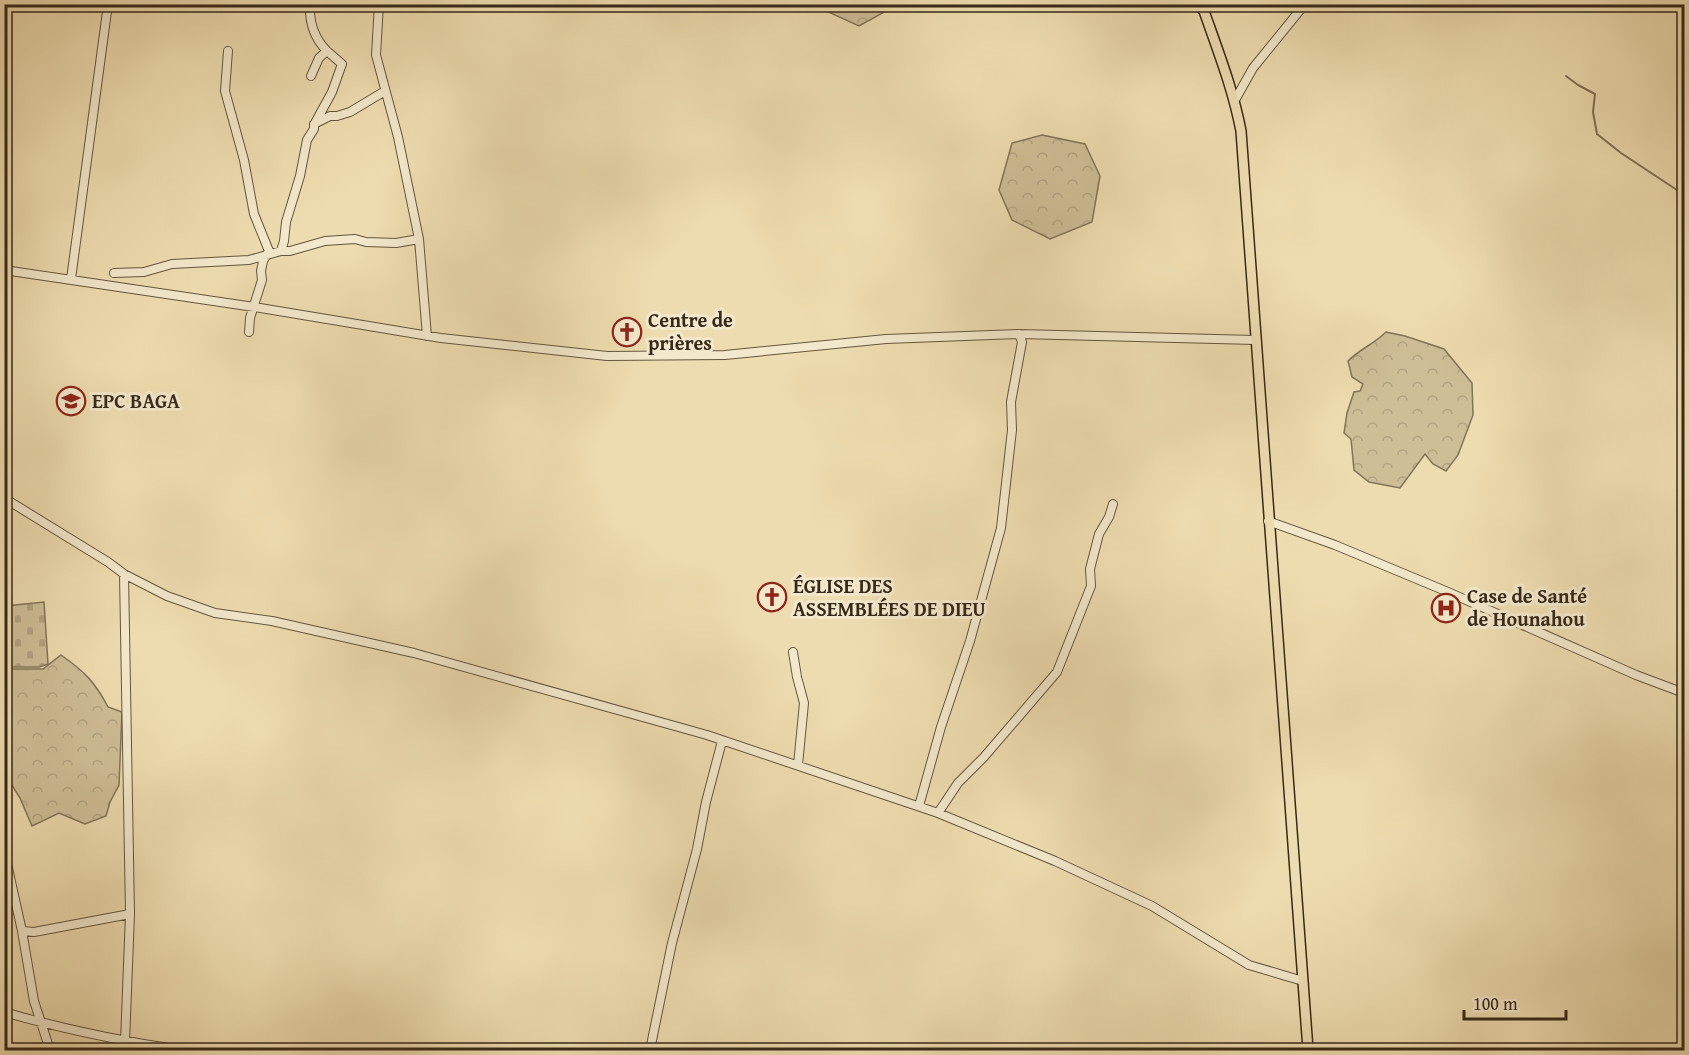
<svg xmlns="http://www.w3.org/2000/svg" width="1689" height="1055" viewBox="0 0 1689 1055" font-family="'Gentium Book Plus',serif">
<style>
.forest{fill:url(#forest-crowns);stroke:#827458;stroke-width:1.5}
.cemetery{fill:url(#cemetery-stones);stroke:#827458;stroke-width:1.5}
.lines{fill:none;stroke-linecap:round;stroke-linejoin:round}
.stream{stroke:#7f7054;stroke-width:2}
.minor-casing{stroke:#64563e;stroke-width:10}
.major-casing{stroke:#372919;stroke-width:12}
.minor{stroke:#f3e8cb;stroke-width:8}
.major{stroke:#eddcaf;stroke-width:9}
.labels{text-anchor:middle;stroke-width:6;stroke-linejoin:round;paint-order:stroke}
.poi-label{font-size:20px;font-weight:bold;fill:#372919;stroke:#f3e8cb;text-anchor:start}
</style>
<defs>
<pattern id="forest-crowns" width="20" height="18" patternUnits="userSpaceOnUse" patternTransform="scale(1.5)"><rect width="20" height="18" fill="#cebe96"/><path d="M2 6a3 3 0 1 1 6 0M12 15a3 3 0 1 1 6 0" fill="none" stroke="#b2a381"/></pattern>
<pattern id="cemetery-stones" width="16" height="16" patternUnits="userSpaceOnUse" patternTransform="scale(1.5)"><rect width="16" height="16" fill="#cebe96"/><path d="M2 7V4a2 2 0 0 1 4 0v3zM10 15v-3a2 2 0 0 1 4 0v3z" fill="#b2a381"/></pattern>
</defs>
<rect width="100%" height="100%" fill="#eddcaf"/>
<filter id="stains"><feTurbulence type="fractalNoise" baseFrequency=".00333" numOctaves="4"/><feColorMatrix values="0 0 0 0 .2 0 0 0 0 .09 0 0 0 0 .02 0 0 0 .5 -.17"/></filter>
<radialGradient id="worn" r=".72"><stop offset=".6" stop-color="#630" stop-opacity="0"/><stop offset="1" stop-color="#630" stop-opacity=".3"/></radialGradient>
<path class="forest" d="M823,5V4L897,5L859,26L824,10Z
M1042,135L1085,144L1100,176L1092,222L1050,239L1012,220L999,190L1012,143Z
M1386,332L1405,336L1444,349L1472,383L1473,415L1458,455L1446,471L1433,464L1425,454L1400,488L1369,482L1354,470L1351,439L1344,433L1347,413L1354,392L1360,391L1363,384L1352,377L1348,361C1361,348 1373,345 1386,332Z
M61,655C84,671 95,682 108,707L122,712L119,785L110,802L106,816L85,824L59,813L32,826L20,798L5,774V669H43Z"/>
<path class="cemetery" d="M44,602L48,664L39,667H10L5,606Z"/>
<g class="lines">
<path class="stream" d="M1566,76L1578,85L1595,94L1593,112L1597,134L1621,153L1680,192L1684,203"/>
<g class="minor-casing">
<path id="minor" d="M310,4C309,23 314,38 327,51
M379,4L376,55L398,137L419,239L427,336
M228,51L225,91L244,160L254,214L269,251L263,261L261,271L262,280L250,318L249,332
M311,76L319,58L327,51L342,64L332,92L315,123
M1235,100L1253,68L1305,4
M281,251L284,241L286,222L300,176L307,140L314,129V124L330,116H337L350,112L385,91
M4,270L254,307L441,338L607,356L725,355L886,339L1019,334L1255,340
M114,273L144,272L172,264L249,260L281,251H290L325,241L355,239L366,242L396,243L419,239
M71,279L108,4
M4,498L108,562L124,574L167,596L215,613L272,621L414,653L707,735L938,813L1055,861L1152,906L1249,965L1303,981
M1268,521L1335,545L1448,592L1636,675L1684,693
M124,574L130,914L125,1042
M793,652L797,677L804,703L798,765
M919,806L941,727L970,641L1001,528L1012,430L1011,402L1022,342L1019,334
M938,813L958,783L984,757L1057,672L1091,586L1090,569L1099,534L1109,517L1113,504
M4,850L22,931L34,1001L50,1050
M22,931L34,932L130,914
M4,1012C62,1029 121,1041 181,1050
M650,1050L672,943L697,849L706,802L722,741"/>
</g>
<g class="major-casing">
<path id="major" d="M1198,4L1204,11C1218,51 1233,89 1241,131L1308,1050"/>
</g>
<use href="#minor" class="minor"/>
<use href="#major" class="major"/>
</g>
<defs>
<g id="church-ring" transform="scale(1.5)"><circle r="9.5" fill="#f3e8cb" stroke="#8f2418" stroke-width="1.5"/><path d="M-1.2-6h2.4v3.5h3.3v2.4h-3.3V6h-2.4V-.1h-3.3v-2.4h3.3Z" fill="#8f2418"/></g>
<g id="school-ring" transform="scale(1.5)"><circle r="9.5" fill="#f3e8cb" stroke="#8f2418" stroke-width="1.5"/><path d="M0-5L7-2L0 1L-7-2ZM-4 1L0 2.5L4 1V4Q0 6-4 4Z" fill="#8f2418"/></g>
<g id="hospital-ring" transform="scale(1.5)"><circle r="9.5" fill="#f3e8cb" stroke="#8f2418" stroke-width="1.5"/><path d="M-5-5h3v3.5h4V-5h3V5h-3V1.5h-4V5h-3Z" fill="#8f2418"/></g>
</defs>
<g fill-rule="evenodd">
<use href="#church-ring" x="627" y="332"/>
<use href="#school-ring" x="71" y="401"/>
<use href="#church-ring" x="772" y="597"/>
<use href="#hospital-ring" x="1446" y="608"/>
</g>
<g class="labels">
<g class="poi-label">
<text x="648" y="327">Centre de<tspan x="648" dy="23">prières</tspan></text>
<text x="92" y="408">EPC BAGA</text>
<text x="793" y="593">ÉGLISE DES<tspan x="793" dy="23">ASSEMBLÉES DE DIEU</tspan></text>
<text x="1467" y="603">Case de Santé<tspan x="1467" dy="23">de Hounahou</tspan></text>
</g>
</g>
<rect width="1689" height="1055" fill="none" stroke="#eddcaf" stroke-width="24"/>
<rect x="6" y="6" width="1677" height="1043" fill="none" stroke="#372919" stroke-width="3"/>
<rect x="12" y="12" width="1665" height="1031" fill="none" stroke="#372919" stroke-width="1.5"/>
<path d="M1464 1010v9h102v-9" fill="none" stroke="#372919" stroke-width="3"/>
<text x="1473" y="1010" font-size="18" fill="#372919" stroke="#f3e8cb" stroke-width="4.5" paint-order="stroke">100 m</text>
<rect width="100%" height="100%" filter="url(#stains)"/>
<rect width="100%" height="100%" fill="url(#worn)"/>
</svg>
